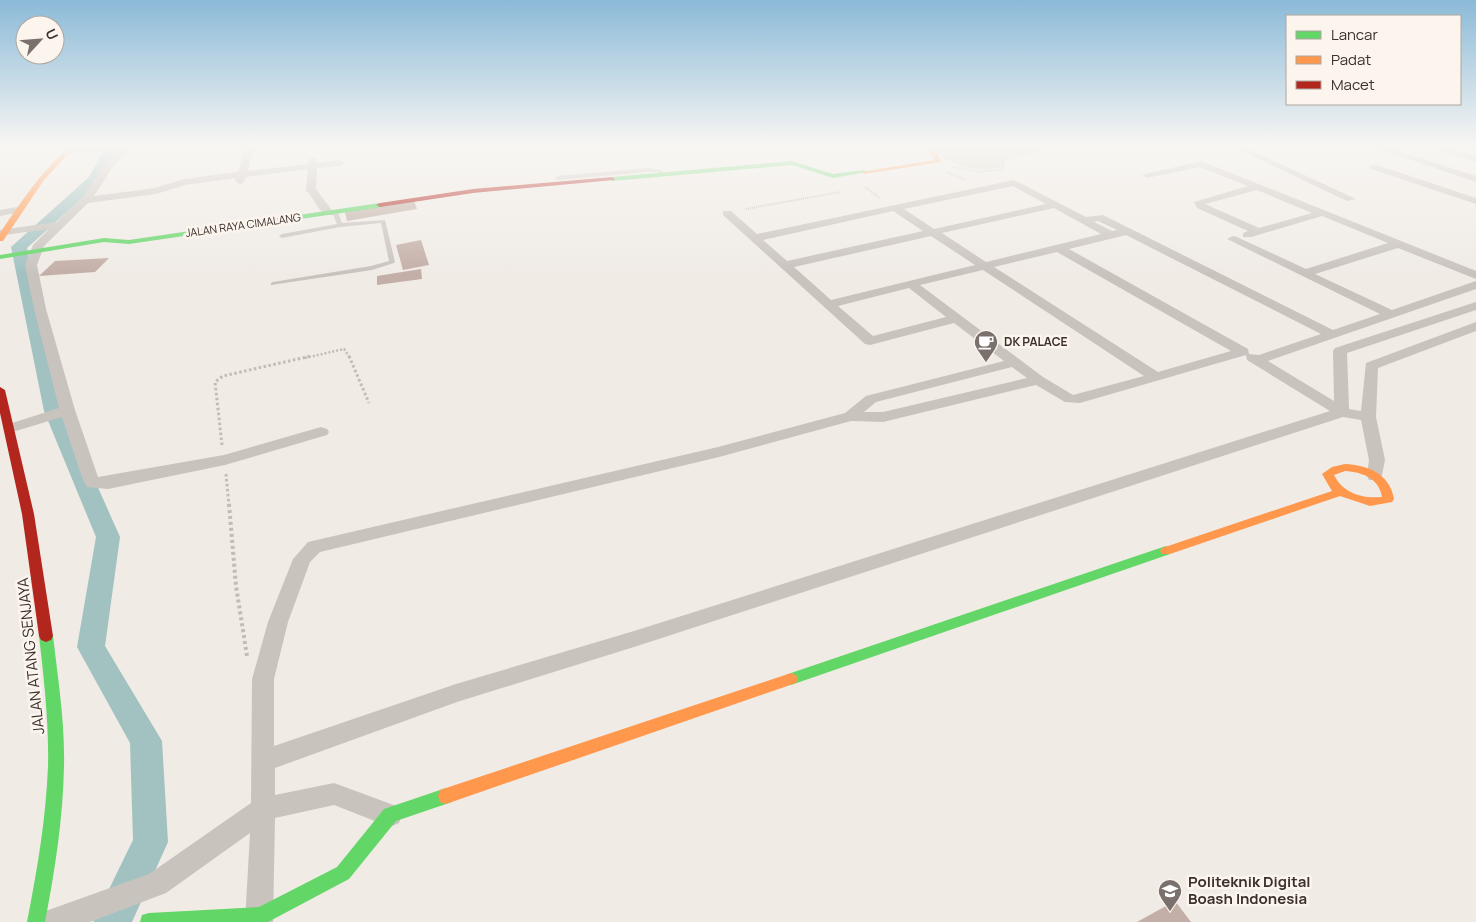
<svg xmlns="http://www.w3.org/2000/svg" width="1476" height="922" viewBox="0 0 1476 922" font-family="Manrope,sans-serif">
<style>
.green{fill:#d1d6bf}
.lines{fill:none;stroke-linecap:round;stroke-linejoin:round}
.canal{fill:#a1c2c1;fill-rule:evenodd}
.building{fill:#c3afa7}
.path-far3{stroke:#c2bbb6;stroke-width:2;stroke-dasharray:1 1;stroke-linecap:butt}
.path-far2{stroke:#c2bbb6;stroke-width:2.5;stroke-dasharray:2 2;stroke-linecap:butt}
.path-far1{stroke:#c2bbb6;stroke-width:3;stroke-dasharray:2.5 2.5;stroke-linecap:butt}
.path{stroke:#c2bbb6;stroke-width:4;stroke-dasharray:3 3;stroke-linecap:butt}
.lane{fill:#c9c3be;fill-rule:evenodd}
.street{fill:#c9c3be;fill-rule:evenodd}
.fast{fill:#63d668;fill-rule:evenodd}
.slow{fill:#ff974d;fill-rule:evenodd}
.jam{fill:#b3261e;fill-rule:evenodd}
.labels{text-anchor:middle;stroke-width:5;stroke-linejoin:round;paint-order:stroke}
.far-street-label{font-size:11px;fill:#3b302b;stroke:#fbf5ee}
.poi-label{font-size:12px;font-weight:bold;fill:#3b302b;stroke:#fbf5ee;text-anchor:start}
.near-street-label{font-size:15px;fill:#3b302b;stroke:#fbf5ee}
.near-poi-label{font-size:15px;font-weight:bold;fill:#3b302b;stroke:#fbf5ee;text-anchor:start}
</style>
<rect width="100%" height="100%" fill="#f0ebe5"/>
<path class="green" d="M934,145H1027L1038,147L1041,152L1004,157V165C981,176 954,165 935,153Z"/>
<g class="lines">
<path class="canal" d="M106,145H118L100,182L27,248L64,411L120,537L105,646L162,741L168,842L132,922H93L133,840L130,743L77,647L96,537L44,411L11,247L89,177Z"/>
</g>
<path class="building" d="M414,201L417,209L347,221L345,212Z
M421,240L429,265L403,270L396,245Z
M109,258L95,272L39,276L55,261Z
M421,269L422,279L377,285V276Z
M1175,901L1191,922H1137Z"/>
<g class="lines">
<path class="path-far3" d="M953,167L978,172L1003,169V160L1046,149L1051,145
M947,172L966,180
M865,187L880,198
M746,209L840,192"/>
<path class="path-far2" d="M305,358L344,349L350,358"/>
<path class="path-far1" d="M349,356L369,403
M222,445L215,382L223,376L311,356
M226,474L229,506"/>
<path class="path" d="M229,504L236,586L247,656"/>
<path class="lane" d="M648,168L660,170L669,174L666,176L657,172H648L558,180L555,178L558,176Z
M335,210L338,212L342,223L385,220L395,262L394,263L372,270L271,285V283L273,282L371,266L389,261L381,223L340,227L282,238L279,236L282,234L337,224L332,212Z"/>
<path class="street" d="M103,145L111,147L107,150L68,154L64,151L68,148Z
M124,145H133L114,165L94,196L155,188L184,179L238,172L245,148L250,145H261L253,150L248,171L308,164L310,158H316L317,163L340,160L345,163L340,166L317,168L316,189L334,213L333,215H325C317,208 313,198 306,190L308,169L246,177L243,183L240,184L235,181L236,178L185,185L156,194L88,203L44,246L37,265L46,309L75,410L98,477L224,455L321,427L327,429L329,432L327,435L225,465L108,489L87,487L83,480L62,417L16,431H6L3,428L6,425L59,408L34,309L25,265L33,245L49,229L4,235L0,234V230L57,222L84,195L107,161Z
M1229,145H1240L1356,199L1347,201Z
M1367,145H1379L1476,176V182Z
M1426,145H1438L1476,156V162Z
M1201,161L1476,271V279L1398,248L1315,274L1392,310L1476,281V289L1268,361L1334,401L1333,351L1335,348L1476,302V310L1347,353L1349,409L1361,411L1366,363L1476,322V331L1378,368L1376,417L1385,460L1381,480H1369L1367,476L1369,460L1361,420L1343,417L634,647L457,702L275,768V795L334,783L399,807L402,815L399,823L390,827L334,805L275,818L273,922H245L250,833L166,893L90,922H39L43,912L149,874L251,803L252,679L268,622L293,559L308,542L718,447L845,413L866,396L1004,361L954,323L870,345L865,344L723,215V211H731L757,234L1014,180L1086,217L1103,215L1333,330L1380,314L1227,239L1233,236L1237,237L1306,269L1388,243L1322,216L1251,237H1243V233L1248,231L1197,208L1194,202L1248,186L1200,167L1147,178L1142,175ZM1013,186L1046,204L934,229L904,209ZM1257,190L1312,213L1259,228L1205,204ZM1054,208L1101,234L986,262L942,233ZM893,211L923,231L787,261L763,240ZM1098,221L1117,230L1112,231L1094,222ZM1126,235L1321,334L1259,355L1249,354L1248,349L1069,249ZM931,236L975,265L831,300L794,267ZM1057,252L1231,351L1158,372L994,267ZM983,270L1144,376L1073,395L1043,377L920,285ZM909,288L946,317L873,336L838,306ZM1246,355L1247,360L1330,411L634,631L456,684L274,746V679L288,622L310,562L320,552L719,457L851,421L883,422L1036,385L1065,402L1080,403ZM1012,367L1027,378L883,412H864L876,402Z
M1374,164L1476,198V204L1371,169L1369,167Z
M17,207L22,210L21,212L0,216V210Z"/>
<path class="fast" d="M792,161L833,174L864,170L867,172L833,178L792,165L612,181L609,179L612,177Z
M380,203H383V207L129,244L104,242L0,259V255L104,238L129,240Z
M1166,546L1170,548L1172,551L1170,554L791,685L786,683L784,679L786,675L791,673Z
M46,630L51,632L53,636C58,679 65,722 64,766C63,819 55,870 45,922H27C37,871 46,819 48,766C49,723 44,679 39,636L41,632Z
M446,788L452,790L454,796L452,802L396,821L349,879L268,922H140L142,915L149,913L259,907L337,867L384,809Z"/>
<path class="slow" d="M71,145H77L44,180L3,241H0V233C21,201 42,171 71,145Z
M924,145H930L942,161L941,162L864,174L861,172L935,160Z
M1345,464C1368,465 1390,474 1394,499L1392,502L1370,506L1340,496L1170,554H1162L1160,551L1162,548L1332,491L1322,474L1332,467ZM1345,471C1362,472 1379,478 1382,497C1362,499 1343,493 1334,475Z
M791,673L796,675L798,679L796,683L446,804L440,802L438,796L440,790Z"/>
<path class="jam" d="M612,177L615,179L614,180L473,193L380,207L376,205L380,203L473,189Z
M0,387L5,390L34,514L53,636L51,640L46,642L41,640L39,636L22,514L0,413Z"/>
</g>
<linearGradient id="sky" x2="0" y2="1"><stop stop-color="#8bbad8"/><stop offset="0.53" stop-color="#f8f6f3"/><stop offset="1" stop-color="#f8f6f3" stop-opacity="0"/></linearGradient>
<rect width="1476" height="274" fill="url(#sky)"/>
<defs>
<g id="cafe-pin" transform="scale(1.25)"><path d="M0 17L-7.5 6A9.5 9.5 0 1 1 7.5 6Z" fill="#7a716c" stroke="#fbf5ee"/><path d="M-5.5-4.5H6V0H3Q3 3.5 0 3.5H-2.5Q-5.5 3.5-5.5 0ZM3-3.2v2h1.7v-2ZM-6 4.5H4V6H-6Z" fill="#fff"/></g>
<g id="university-pin" transform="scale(1.25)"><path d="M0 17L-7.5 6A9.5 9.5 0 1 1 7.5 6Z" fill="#7a716c" stroke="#fbf5ee"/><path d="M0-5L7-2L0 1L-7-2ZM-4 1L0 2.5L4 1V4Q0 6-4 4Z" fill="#fff"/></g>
</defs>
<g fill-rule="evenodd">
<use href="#cafe-pin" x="986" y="342"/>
<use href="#university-pin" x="1170" y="891"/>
</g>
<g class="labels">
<g class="far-street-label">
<text transform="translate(243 225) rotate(-8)" y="4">JALAN RAYA CIMALANG</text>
</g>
<g class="poi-label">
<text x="1004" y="346">DK PALACE</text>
</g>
<g class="near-street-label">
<text transform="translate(31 656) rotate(-96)" y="5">JALAN ATANG SENJAYA</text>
</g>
<g class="near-poi-label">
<text x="1188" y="887">Politeknik Digital<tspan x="1188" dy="17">Boash Indonesia</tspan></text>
</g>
</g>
<rect x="1286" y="15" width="175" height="90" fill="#fbf5ee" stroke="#aea6a0"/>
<rect x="1296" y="31" width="25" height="8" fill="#63d668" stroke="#aea6a0"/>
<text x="1331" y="40" font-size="15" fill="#3b302b">Lancar</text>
<rect x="1296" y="56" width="25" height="8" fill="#ff974d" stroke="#aea6a0"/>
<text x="1331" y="65" font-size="15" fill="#3b302b">Padat</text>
<rect x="1296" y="81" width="25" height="8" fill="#b3261e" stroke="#aea6a0"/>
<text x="1331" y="90" font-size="15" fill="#3b302b">Macet</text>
<g transform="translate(40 40) rotate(64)"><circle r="24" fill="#fbf5ee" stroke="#aea6a0"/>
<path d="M0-4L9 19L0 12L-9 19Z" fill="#7a716c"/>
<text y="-8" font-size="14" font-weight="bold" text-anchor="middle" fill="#3b302b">U</text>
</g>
</svg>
